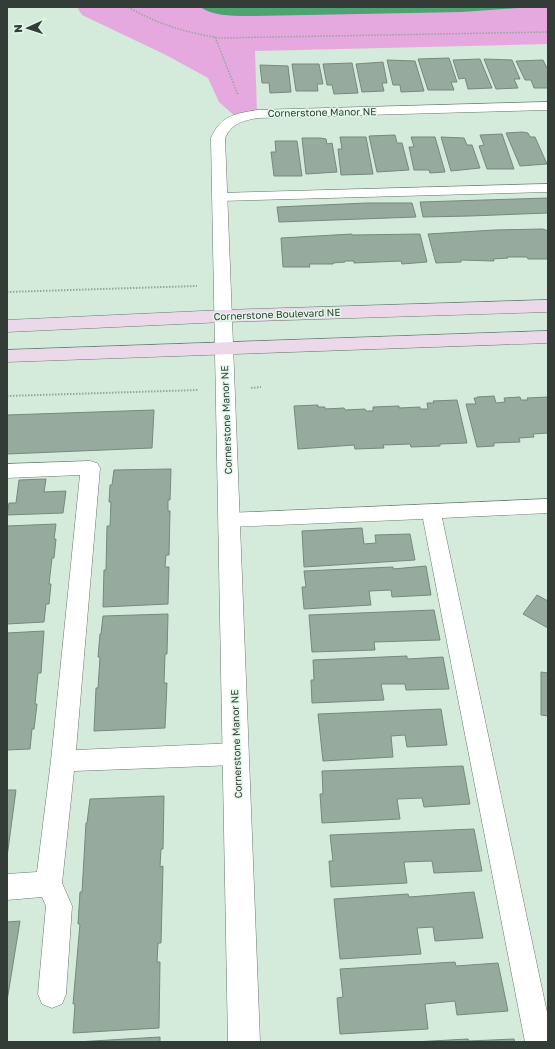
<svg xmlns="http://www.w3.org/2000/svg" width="555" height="1049" viewBox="0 0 555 1049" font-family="'Golos Text',sans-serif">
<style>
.green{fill:#e5a8df}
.water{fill:#4fa373}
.building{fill:#96ab9d;stroke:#75897c}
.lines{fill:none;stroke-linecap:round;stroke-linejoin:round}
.lane-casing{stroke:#687b6e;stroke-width:1}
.street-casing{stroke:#687b6e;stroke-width:1}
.secondary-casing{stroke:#687b6e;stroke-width:1}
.path-far1{stroke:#95a69b;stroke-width:1.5;stroke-dasharray:1.5 1.5;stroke-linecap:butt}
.path{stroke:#95a69b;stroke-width:2;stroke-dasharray:1.5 1.5;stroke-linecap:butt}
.lane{fill:#fff;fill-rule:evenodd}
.street{fill:#fff;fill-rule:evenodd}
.secondary{fill:#ebd9ea;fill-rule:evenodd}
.labels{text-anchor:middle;stroke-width:3;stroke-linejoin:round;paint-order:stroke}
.street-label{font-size:10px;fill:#343c37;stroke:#e1f7e8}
</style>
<rect width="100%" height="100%" fill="#d4eadb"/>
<path class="green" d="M77,7H548V44L255,51L257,114L237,118L219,102L208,78L166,55L82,15Z"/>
<path class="water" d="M200,7H533L462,12L255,16C237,16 215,17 200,7Z"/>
<path class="building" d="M449,58L457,82H451L454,90H428L418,59Z
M480,59L492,88L468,89L465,78L459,79L453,60Z
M484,59L512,60L520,79H514L518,88L496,89Z
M387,60L415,61L424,91L401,92L400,85H393Z
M543,60L548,70V88H534L531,80H525L516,61Z
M383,62L387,83H382L384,91L362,92L356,64Z
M352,63L358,93L334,94L332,85H327L323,64Z
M292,64H319L323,84H317L318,91H296Z
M260,65L288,66L291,92L270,93L269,83H262Z
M522,132L528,133L530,137H535L547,164L520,166L506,133Z
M502,134L514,169H487L479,146L484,145L480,135Z
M395,135L397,143H402L409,170L377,172L369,136Z
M340,137H366L373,174L341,175L338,149H342Z
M411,137H435L445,172L430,173L429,170H414L409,147H414Z
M441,137L464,138L467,145H472L480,168L451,171Z
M302,138H320L326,139L327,144L332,143L337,172L306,174Z
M275,141H297L302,176H274L271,152H276Z
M548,198V213L470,216L423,217L420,202Z
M367,203H412L416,217L279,222L277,207Z
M543,229L548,231V259H528L527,257H507L508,258L493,259L494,261L461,260V262L436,263L428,234L495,230Z
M352,234V235L420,234L427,262L402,264L401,261L354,263V261H345V262L333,263V264H309L310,267H283L281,238Z
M494,396L496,403L505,402L504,398L520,397L521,400H528L527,398L548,397V433L533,434L534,437L519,438L520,442L494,443V446L477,447L466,404H476L474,398H477V397Z
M457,400L467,443L440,444V446L411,447L410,444L383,445L384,448L355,449L354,445L298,449L294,406L318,405V407H325V409L344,408L345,410L365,409L366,411H373V407L399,406V408L420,407V409H428L427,403H434L433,401Z
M154,410L152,448L7,454V415Z
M171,469L170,500H168V511H170L169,555H166L165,567H169L168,604L103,607L104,570H106L107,526H110L111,502H109L110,485H112L114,470Z
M46,479L44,492L66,491L63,513L7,515L9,503H16L19,480Z
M56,524L54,539H56L54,558H52L49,584H51L49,604H46L44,622L7,624V526Z
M362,528L364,544L376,543L375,535L410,534L415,560L304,567L302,531Z
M426,566L431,595L392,597L391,590L369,591L371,605L304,609L302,587H306L304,571L393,567V569Z
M537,595L548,601V628L523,614Z
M434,610L440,640L374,642L375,650L312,652L309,615Z
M168,614L167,654H165L164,683H167L165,728L94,731L96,688H98L100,657H98L100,634H101L103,616Z
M44,631L41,673H38L35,704H37L34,729H32L30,749L7,750V633Z
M407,656V659L443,657L449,689L406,690L405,684H381L384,700L312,703L311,680H314L313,660Z
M541,672L548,673V716L541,715Z
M441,709L447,745L407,747L405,735L391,736L393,757L323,761L318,714Z
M463,766L470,804L424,807L422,798L397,799L400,819L322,823L320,794H323L322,771Z
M7,790H16L7,857Z
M164,796L163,849H161L160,867L163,866L161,943H158L157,962H160L159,1028L73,1033L75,1004H73L80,924H78L80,892H82L86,823H87L90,799Z
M474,829L482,871L434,873L432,861L404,862L407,883L331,887L329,861H333L330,835Z
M474,892L483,938L435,941L433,927L417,928L421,954L340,959L334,899L408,894L409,897Z
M20,921L7,1001V922Z
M455,962L456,966L498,963L508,1011L457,1015L455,1001L425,1004L428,1029L340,1034L337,998L343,997L340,969Z
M160,1037V1042H76Z
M468,1039L469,1041L514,1039L515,1042H413Z"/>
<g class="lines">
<g class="lane-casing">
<path id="lane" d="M548,184V192L221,201L216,200L214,197L216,194L221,193Z
M90,461L97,463L100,468L76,750L236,743L244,746L248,754L244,762L236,765L74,771L62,883L72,906L66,994L62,1004L52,1008L42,1004L38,994L46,906L42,897L7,900V874L37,872L51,761L80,475L7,478V464Z
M548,499V513L442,518L548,1017V1042H525L423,519L229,527L222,525L219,520L222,515L229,513Z"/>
</g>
<g class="street-casing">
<path id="street" d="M548,102V110L257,118C243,121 232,123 225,138L260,1042H228L211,138C221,115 235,114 257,110Z"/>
</g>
<g class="secondary-casing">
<path id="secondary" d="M548,300V312L224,322L7,332V320L224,310Z
M548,331V343L7,362V350Z"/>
</g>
<path class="path-far1" d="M128,7C157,24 187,33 220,38L548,32
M215,37L238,95"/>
<path class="path" d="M7,292L197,286
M251,388L261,387
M7,396L198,390"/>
<use href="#lane" class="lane"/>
<use href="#street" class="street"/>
<use href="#secondary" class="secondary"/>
</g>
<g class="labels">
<g class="street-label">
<text transform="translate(322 112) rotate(-1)" y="4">Cornerstone Manor NE</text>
<text transform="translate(277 314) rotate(-2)" y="4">Cornerstone Boulevard NE</text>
<text transform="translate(226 420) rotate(-92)" y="4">Cornerstone Manor NE</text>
<text transform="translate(236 744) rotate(-92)" y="4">Cornerstone Manor NE</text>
</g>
</g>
<rect width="555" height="1049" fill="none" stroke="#343c37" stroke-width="16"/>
<g transform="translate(28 28) rotate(267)" stroke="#e1f7e8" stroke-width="3" paint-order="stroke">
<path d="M0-3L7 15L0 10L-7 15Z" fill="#343c37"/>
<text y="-6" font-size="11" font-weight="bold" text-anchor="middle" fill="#343c37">N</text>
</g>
</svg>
